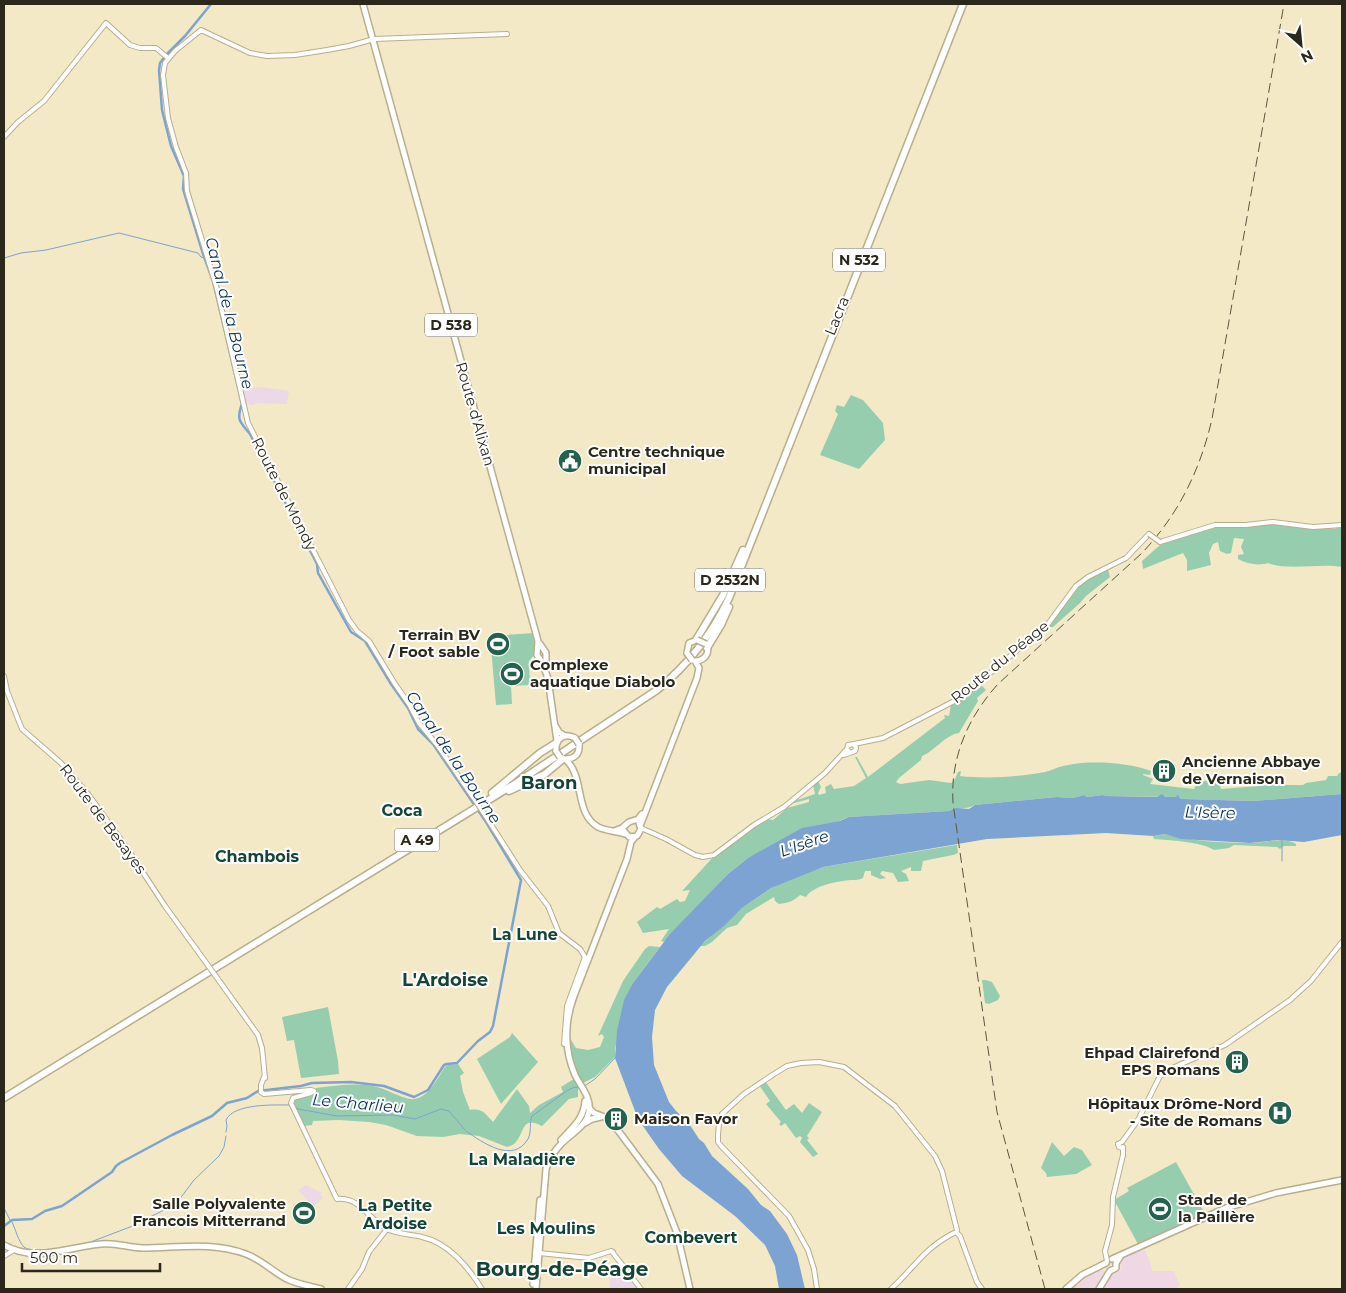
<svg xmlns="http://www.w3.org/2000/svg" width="1346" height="1293" viewBox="0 0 1346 1293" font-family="Montserrat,sans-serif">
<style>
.commercial{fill:#efd8e3}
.education{fill:#edd8e7}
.green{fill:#97cdaf}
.water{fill:#7ca3d1}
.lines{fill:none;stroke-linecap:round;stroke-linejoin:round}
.stream{stroke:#7ca3d1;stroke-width:1}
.canal{stroke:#7ca3d1;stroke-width:2.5}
.minor-casing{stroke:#b8ae8d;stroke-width:6}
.major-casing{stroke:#b8ae8d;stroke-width:8}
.highway-casing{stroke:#b8ae8d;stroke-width:9}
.minor{stroke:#fff;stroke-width:4}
.major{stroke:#fff;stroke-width:5}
.highway{stroke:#fff;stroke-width:6}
.rail{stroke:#5b5644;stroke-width:1;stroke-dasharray:10 5;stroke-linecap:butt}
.minor-bridge-casing{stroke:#b8ae8d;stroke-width:6;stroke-linecap:butt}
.major-bridge-casing{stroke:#b8ae8d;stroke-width:8;stroke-linecap:butt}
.minor-bridge{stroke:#fff;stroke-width:4}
.major-bridge{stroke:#fff;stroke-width:5}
.labels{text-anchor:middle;stroke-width:4;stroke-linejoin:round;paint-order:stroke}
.shield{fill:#fff;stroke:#6b685f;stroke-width:1}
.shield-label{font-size:14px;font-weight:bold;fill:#2b271a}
.street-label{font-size:15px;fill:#2b271a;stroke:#fff}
.poi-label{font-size:15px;font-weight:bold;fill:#2b271a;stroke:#fff;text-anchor:start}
.water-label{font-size:16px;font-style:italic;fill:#06315c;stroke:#fff}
.neighbourhood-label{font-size:16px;font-weight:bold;fill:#134535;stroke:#fff}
.quarter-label{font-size:18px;font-weight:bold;fill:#134535;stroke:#fff}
.district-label{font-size:20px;font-weight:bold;fill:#134535;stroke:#fff}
</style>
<rect width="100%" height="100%" fill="#f3e9c7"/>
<path class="commercial" d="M1144,1248L1153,1271H1174L1180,1286L1175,1289H1069L1083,1277L1100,1268L1110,1275L1121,1270L1120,1260Z"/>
<path class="education" d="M262,387L289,391L287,404L257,403L253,405L246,404L243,389Z
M306,1185L322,1193L320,1195L323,1198L315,1205L312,1206L298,1190Z
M626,1272L639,1289H609L610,1278Z"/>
<path class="green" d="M851,395L863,400L883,423L885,440L859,469L820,455L838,414L835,411L837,405L844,407Z
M1284,523L1334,529L1342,527V567C1321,563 1288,571 1268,563C1259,566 1247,564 1238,559V555L1244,554L1241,547L1244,539L1234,538L1231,553L1227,554L1220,551L1218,542L1213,544L1209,553L1211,565L1187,571V560L1183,553L1143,569L1142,561L1160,545L1180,537L1218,527L1239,528Z
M1108,569L1110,577L1086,596L1080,603L1053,627H1048L1082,583Z
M534,633L536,640L535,654L529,661V665L530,685L511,686L512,704L496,705L490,636Z
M982,686L986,690L977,698L978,701L959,733C945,735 935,751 922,756L921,760L899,778L896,782L900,784L929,780L951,783L955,779L958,772L961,771L960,776C987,779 1018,777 1045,772C1051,771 1057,767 1063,766C1088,760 1127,762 1151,771L1150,775L1143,774V775L1153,779L1150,784L1194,789L1197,783L1213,779L1217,784L1220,785L1221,789L1271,785H1303L1306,783L1326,780L1328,776H1337L1339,773L1342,772V794L1253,801L1183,799H1181L1177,794L1176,797L1104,796L1103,795L1087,797L1084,795L1073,798L1057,797L975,805C966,810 958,807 949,811L849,817L748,858L728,874L664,942L661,941L669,929L643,933L637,922L657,907L660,909L677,899L680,902L685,901L690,890L682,891L715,855L752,828L767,819L773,820L787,808L809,802V799L791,804V802L815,794L813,784L818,781L821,787L818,793L819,795L826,793L825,787L831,784L834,789L854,786L866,778L855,757H857L868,777L945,718L944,715L949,716L951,705L968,696L977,687Z
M1165,834C1190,841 1225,843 1251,843C1265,843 1284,836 1296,844V846H1284L1280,849L1277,847L1234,845L1229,848L1214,850C1202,842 1169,840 1154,839L1153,836Z
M956,845H957L958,853L953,855L923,861L921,871H911V867L901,871L906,874L909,881L898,882L893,873L882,871L880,874L886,878L880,879L871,875V871H865L863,878C859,880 856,880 851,880C838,881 814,885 806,897L800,895C794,901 788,903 779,904L775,901L774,897L746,914L737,925L727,928L712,942L705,946H700L742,908L771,888L796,876L823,867Z
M649,946L660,947L633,983L615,1048V1057L595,1077L579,1085L580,1089H578V1097L569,1099L542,1126C521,1115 525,1133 515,1143C513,1145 510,1146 507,1147L479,1136L460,1134L443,1137L417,1136L386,1125L369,1122L339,1120L313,1121L312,1125L304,1126L292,1101L295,1099L314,1095L316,1093V1088C336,1086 357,1082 377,1087C388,1090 399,1097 410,1099C427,1101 437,1079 445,1067L448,1065L458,1064L464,1073L460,1076L463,1092L470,1110C483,1108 485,1114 493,1122L517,1089L529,1106L530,1113L539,1105L563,1092L561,1087L577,1077L568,1039L570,1038L576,1048L588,1050L600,1047L604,1037L602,1034L598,1036L623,981L645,949Z
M982,980H986L992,982L1000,996L998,1000L989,1004L985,1003Z
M328,1007L338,1061L339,1074L301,1078L294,1040L287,1041L282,1017Z
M512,1033L538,1062L501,1104L477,1059L510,1037Z
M765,1081L786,1110L794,1104L802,1113L809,1103L822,1112L807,1136L809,1138L807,1140L818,1154L813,1157L800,1142L802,1138L800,1136L796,1138L785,1123L781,1126L779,1124L781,1122L766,1104L770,1101L759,1085Z
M1052,1142L1064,1156L1074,1147L1082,1150L1092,1165L1076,1174L1047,1177L1046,1173L1041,1168Z
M1176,1162L1205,1214L1139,1246L1114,1200L1129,1191L1127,1188Z"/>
<path class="water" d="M1162,794L1165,797H1176L1177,794L1181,799H1183L1253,801L1342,794V835L1304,842L1278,840L1250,843L1181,839L1165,834L1153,836L1106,833L987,839L823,867L771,888L742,908L724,926L705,941L667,987L655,1010L652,1037L654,1065L669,1102L676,1111L688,1122L699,1139L704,1143L712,1156L748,1189L761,1205L770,1211L787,1234L797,1255L805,1289H779L775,1266L765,1245L735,1216L682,1176L659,1149L638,1119L615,1058L617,1031L624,1000L633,983L670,934L728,874L748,858L802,828L840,821L849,817L949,811L956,808L969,809L975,805L1057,797L1073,798L1084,795L1087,797L1103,795L1104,796L1157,797Z"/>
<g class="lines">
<path class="stream" d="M4,258L21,253L46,250L119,233L198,253L201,257L204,258
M1282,839V861
M583,1087L595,1079L615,1058
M295,1106L298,1109L337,1116L393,1115L415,1119L441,1109L449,1111L465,1130
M466,1131C483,1143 513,1164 528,1139C532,1131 529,1123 532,1116L568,1090L575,1087L579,1088
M226,1132L227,1126L226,1120C234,1103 275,1105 291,1105
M4,1208L10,1220
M12,1222C16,1230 18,1241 24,1247C29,1252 52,1249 59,1249
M88,1243L130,1227L176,1204L194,1180L219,1156L224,1147L226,1136"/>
<path class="canal" d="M4,1226L12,1220L32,1219L45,1211L62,1206L112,1172L116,1166L120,1163L172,1135L212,1116L227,1103L247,1098L258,1091L301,1086L312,1083L351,1082L384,1086L414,1097L428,1090L444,1065L447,1064L457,1063L478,1041L490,1032L493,1026L521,880L486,822L433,744L418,729L408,708L391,684L365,641L351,632L318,573L317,564L250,434C240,422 236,420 242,404L213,281L203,254L183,189L184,176L171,146L162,110L159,70L160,63L167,54L185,36L211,4"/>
<g class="minor-casing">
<path id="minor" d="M4,137L18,122L44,101L106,23L130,45L140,48H156L168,58
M1160,542L1215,525H1246L1273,522L1313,527L1342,525
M4,676L7,691L22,729L61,763L88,794L127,848L165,906L207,964
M854,744L883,738L962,697L1048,624L1076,586L1088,577L1126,558L1149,534
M844,755L855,751L856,748L854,744L848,745L847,749L849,752
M473,797L438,746L419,723L409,704L395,684L369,641L357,631L349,620L248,423L217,289L187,191L186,173L176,147L168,118L163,75L165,63L175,51L201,30L250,53L267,56L295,55L327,50L349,46L374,39L507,34
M483,812L520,870L548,906L559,933L580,949L585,957L567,1006L564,1044
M641,828L666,839L695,855L703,857L714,855L754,825L784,807L825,773L847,749
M215,975L258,1035L262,1048L265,1078
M264,1077L261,1085V1092L264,1094L311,1090L314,1091L311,1093L293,1098L291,1103L335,1195
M1122,1148L1119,1147L1118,1144L1122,1142L1138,1120L1160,1076L1170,1069L1225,1045L1290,1000L1311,981L1342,942
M335,1195L337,1199C360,1197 368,1218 385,1228C395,1234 410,1234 422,1237C449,1243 468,1267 482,1289
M956,1232L960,1236L977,1282L982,1289
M539,1253L589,1258L611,1251L613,1252
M613,1253L641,1289
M4,1256L14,1250
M1107,1261L1105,1251L1112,1225L1113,1197L1123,1155V1147
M348,1289L362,1269L369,1252L387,1229
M817,1289L814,1269L808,1250L789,1216L722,1147L718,1142V1135L719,1123L722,1114L744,1094L774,1074L787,1066L801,1063L819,1062L844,1067L895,1106L935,1156L942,1171L957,1230
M891,1289C915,1267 925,1247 956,1232"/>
</g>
<g class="major-casing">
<path id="major" d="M363,4L538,641L537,655L543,664L548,679L557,741
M540,644L546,653V665
M687,653L689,643L697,640
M695,661C704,661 710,654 707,645
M556,727L559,732L565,736
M556,751C555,739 564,732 575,738
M565,759C575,759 580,754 579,744
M566,760C585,777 574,813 598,827C606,831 616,831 625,834
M640,826L697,678L699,668L695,661
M614,831L622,828L629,822L638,819L642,814
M624,831L629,837L637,836L641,829L639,823
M589,1108L594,1113L607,1118L617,1129L658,1184L677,1233L690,1289
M585,1123L592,1119L601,1117
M561,1140C572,1128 584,1119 585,1101
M4,1245C35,1263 68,1247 101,1244C115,1242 129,1248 143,1248C177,1248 212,1241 246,1254C260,1259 271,1270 285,1278C296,1284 309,1286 321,1289
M1112,1259L1226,1208L1276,1193L1342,1180
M533,1284L540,1200
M536,1289L546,1169C549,1159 554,1151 562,1143C572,1133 587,1126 589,1111C591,1097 581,1087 575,1075C564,1049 564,1023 574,996L627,859L631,842L635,837
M1066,1289L1082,1275L1106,1263
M1099,1289L1110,1271L1116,1268V1263L1120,1257"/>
</g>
<g class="highway-casing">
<path id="highway" d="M696,640L723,595L743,550
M707,648L721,625L729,607
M509,791L545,774L563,759
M492,793L540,753L556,743
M4,1098L513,785L657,690C688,665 712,634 729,598L963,4"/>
</g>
<use href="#minor" class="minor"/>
<use href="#major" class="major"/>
<use href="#highway" class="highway"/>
<path class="rail" d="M1045,1289L997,1112L953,803C950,758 968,717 998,684L1142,553C1178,515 1200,471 1212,419L1284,4"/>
<g class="minor-bridge-casing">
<path id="minor-bridge" d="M1149,534L1160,542
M473,797L483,812
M207,964L215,975"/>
</g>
<g class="major-bridge-casing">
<path id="major-bridge" d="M697,640L706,644
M687,653L692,660
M575,738L579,744
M556,751L560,757"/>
</g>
<use href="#minor-bridge" class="minor-bridge"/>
<use href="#major-bridge" class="major-bridge"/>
</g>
<defs>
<g id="civic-disc" transform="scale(1.25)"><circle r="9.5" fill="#25624e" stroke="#fff"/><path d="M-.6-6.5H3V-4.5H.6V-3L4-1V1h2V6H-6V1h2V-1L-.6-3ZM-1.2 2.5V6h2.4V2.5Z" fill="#fff"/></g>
<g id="stadium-disc" transform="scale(1.25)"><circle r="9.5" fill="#25624e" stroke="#fff"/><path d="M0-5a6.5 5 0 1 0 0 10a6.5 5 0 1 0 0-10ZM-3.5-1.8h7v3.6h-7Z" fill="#fff"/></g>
<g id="building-disc" transform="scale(1.25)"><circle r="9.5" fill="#25624e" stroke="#fff"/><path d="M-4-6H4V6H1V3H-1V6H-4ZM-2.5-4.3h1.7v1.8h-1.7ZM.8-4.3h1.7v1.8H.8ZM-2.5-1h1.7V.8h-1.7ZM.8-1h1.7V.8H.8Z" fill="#fff"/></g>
<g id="hospital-disc" transform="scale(1.25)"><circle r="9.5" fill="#25624e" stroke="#fff"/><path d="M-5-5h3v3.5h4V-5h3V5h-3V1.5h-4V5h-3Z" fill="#fff"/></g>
</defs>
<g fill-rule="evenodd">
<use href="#civic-disc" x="570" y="461"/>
<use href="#stadium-disc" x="498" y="644"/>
<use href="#stadium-disc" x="512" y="674"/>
<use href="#building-disc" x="1164" y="771"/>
<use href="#building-disc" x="1237" y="1062"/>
<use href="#hospital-disc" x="1280" y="1113"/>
<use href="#building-disc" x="616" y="1119"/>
<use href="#stadium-disc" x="1160" y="1209"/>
<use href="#stadium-disc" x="304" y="1213"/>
</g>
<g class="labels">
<g class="shield">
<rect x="833" y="248.5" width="52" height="23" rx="4"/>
<rect x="425" y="313.5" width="52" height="23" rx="4"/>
<rect x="695" y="568.5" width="70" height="23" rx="4"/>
<rect x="394.5" y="828.5" width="45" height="23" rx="4"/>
</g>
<g class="shield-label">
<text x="859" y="265">N 532</text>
<text x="451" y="330">D 538</text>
<text x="730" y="585">D 2532N</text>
<text x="417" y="845">A 49</text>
</g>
<g class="street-label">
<text transform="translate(837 316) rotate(-68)" y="5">Lacra</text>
<text transform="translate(475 414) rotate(74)" y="5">Route d'Alixan</text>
<text transform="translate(284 494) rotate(63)" y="5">Route de Mondy</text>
<text transform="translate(1000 662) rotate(-39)" y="5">Route du Péage</text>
<text transform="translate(103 819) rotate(53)" y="5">Route de Besayes</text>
</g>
<g class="poi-label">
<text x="588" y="457">Centre technique<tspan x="588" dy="17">municipal</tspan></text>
<text x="480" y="640" text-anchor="end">Terrain BV<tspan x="480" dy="17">/ Foot sable</tspan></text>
<text x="530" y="670">Complexe<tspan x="530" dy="17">aquatique Diabolo</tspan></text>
<text x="1182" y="767">Ancienne Abbaye<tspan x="1182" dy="17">de Vernaison</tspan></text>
<text x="1220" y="1058" text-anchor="end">Ehpad Clairefond<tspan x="1220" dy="17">EPS Romans</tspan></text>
<text x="1262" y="1109" text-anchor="end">Hôpitaux Drôme-Nord<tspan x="1262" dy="17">- Site de Romans</tspan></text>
<text x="634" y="1124">Maison Favor</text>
<text x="1178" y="1205">Stade de<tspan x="1178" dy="17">la Paillère</tspan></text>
<text x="286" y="1209" text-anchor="end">Salle Polyvalente<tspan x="286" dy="17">Francois Mitterrand</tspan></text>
</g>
<g class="water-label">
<text transform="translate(230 313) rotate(76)" y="6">Canal de la Bourne</text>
<text transform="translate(454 757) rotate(56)" y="6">Canal de la Bourne</text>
<text transform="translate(1210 812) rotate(1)" y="6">L'Isère</text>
<text transform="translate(804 843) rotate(-19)" y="6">L'Isère</text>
<text transform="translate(358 1103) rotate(5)" y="6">Le Charlieu</text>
</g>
<g class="neighbourhood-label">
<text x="402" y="816">Coca</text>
<text x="257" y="862">Chambois</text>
<text x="525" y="940">La Lune</text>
<text x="522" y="1165">La Maladière</text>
<text x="395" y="1211">La Petite<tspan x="395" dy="18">Ardoise</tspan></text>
<text x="546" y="1234">Les Moulins</text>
<text x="691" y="1243">Combevert</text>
</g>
<g class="quarter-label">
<text x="549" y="789">Baron</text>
<text x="445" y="986">L'Ardoise</text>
</g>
<g class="district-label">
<text x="562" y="1276">Bourg-de-Péage</text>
</g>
</g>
<rect width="1346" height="1293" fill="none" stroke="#2b271a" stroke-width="10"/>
<g transform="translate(1301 45) rotate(153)" stroke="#ffffff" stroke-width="4" paint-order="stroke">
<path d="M0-4L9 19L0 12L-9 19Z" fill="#2b271a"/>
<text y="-8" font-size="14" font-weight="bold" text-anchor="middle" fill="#2b271a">N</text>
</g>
<path d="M22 1263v8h138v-8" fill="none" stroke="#2b271a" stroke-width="2.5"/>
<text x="30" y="1263" font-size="15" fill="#2b271a" stroke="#ffffff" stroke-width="4" paint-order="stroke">500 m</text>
</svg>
